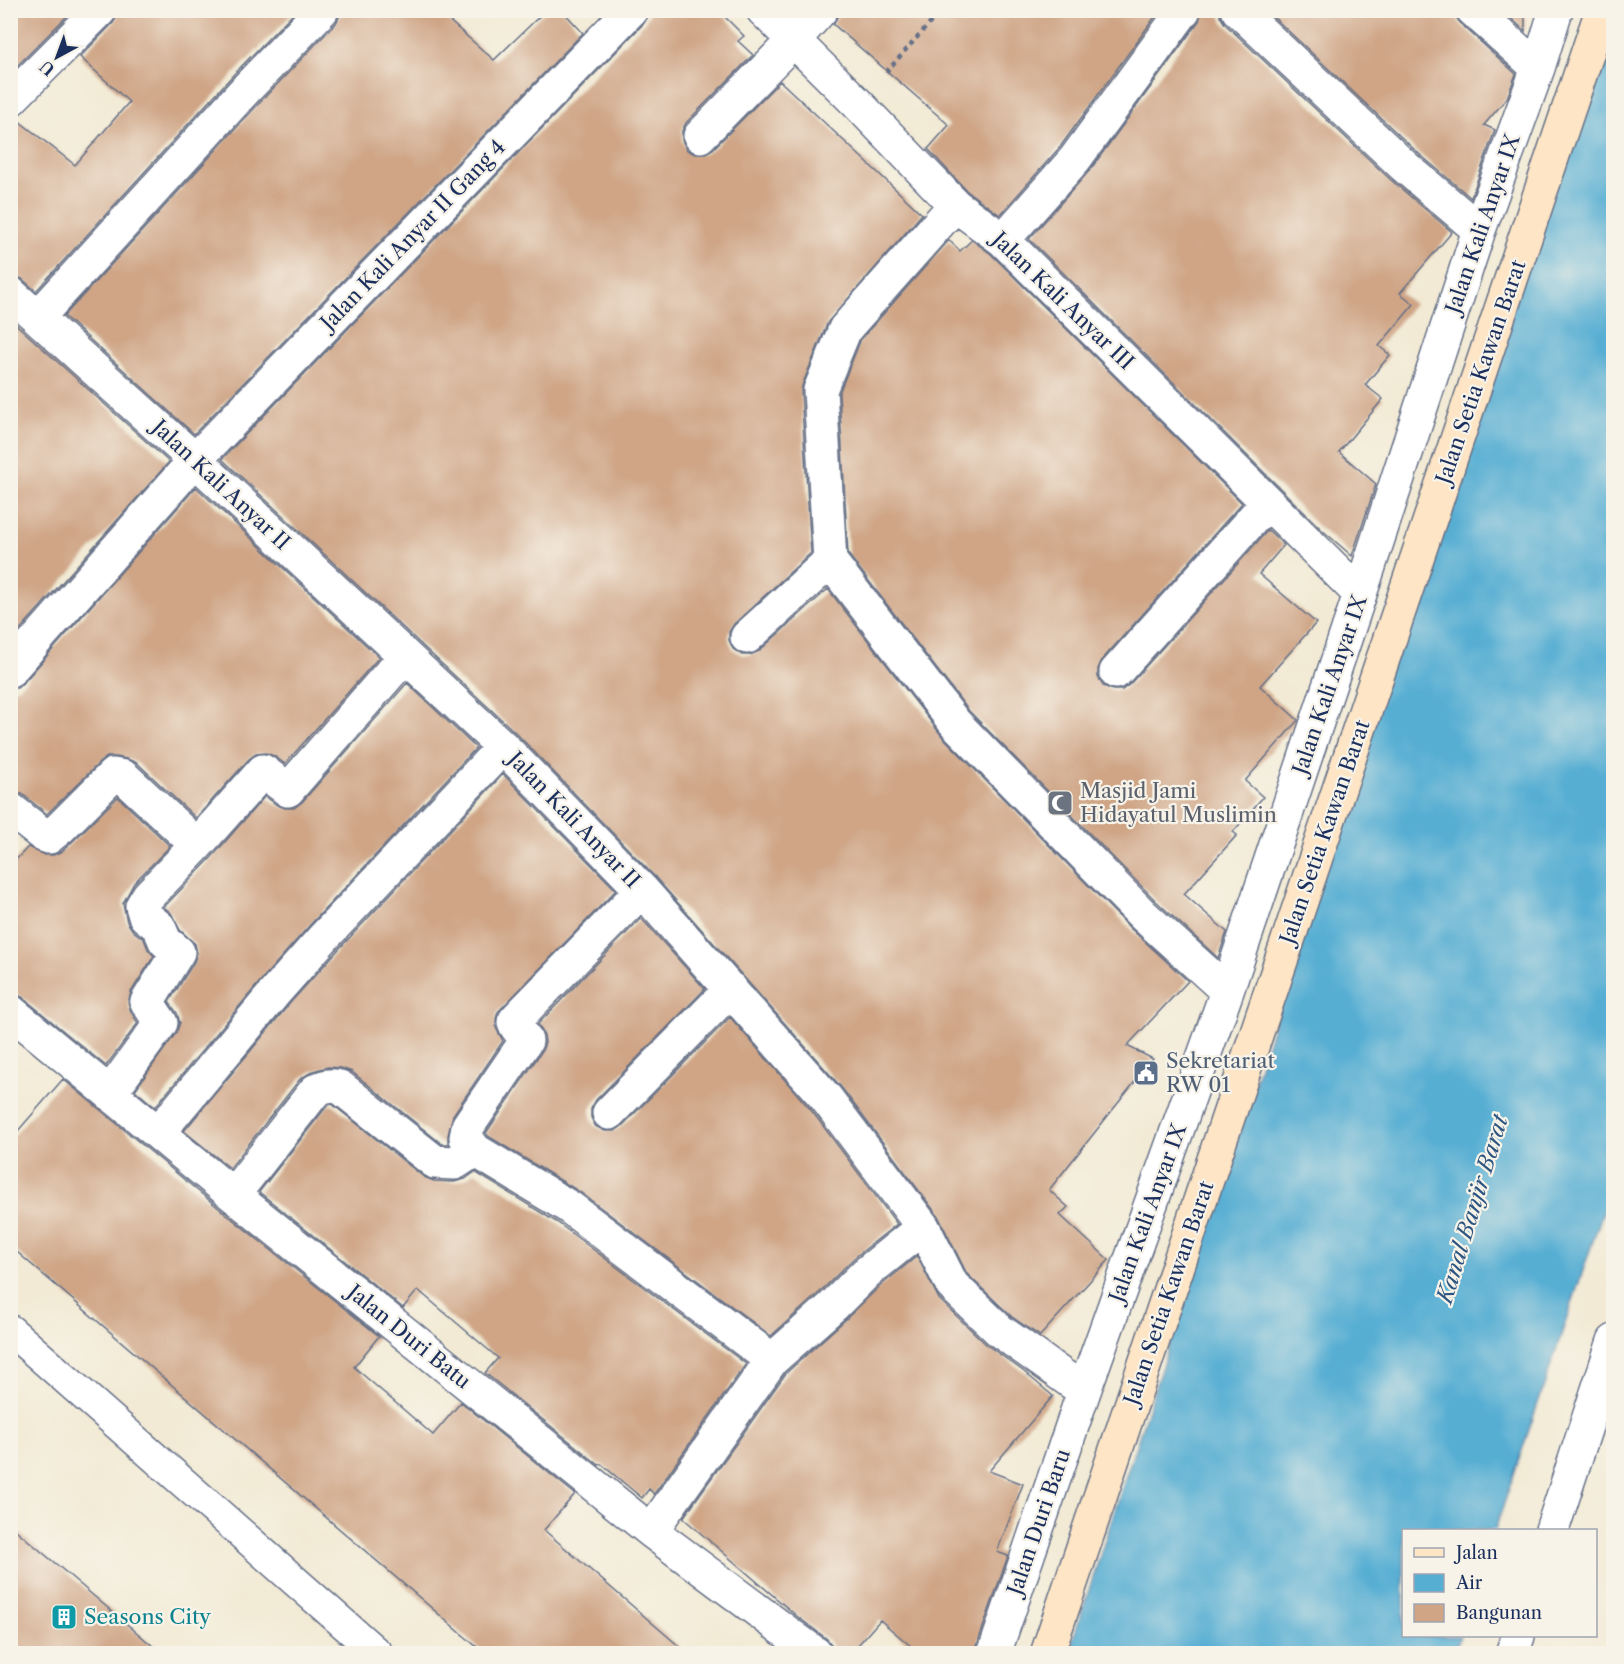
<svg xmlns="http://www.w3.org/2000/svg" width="1624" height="1664" viewBox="0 0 1624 1664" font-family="'Libre Caslon Text',serif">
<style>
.water{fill:#56aed3;stroke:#386e98;stroke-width:1.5}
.building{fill:#cfa586}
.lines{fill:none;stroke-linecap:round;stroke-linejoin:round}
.lane-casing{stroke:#667087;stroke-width:33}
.street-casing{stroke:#667087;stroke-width:36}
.secondary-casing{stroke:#667087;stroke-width:36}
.path{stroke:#667087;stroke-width:4;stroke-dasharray:4.5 4.5;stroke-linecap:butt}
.lane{stroke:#fff;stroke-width:30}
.street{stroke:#fff;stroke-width:33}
.secondary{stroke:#fde5c5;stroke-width:33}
.labels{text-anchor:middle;stroke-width:4.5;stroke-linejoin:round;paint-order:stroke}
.street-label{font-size:21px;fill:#1b2f5e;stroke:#f7f3e8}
.worship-label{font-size:21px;fill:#5b616d;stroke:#f7f3e8;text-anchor:start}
.service-label{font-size:21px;fill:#4e5e75;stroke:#f7f3e8;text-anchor:start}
.culture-label{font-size:21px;fill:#0d838f;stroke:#f7f3e8;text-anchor:start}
.water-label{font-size:22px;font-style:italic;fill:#2d5581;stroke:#f7f3e8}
</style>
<rect width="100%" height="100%" fill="#f7f3e8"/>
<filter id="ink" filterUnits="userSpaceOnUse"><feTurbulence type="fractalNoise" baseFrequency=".0167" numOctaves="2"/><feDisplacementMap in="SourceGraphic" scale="12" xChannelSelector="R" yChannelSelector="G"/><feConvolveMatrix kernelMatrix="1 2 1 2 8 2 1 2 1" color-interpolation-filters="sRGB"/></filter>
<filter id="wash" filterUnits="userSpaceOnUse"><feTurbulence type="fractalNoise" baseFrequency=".008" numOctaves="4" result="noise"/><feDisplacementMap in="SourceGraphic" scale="24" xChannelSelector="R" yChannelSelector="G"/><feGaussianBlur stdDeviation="1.35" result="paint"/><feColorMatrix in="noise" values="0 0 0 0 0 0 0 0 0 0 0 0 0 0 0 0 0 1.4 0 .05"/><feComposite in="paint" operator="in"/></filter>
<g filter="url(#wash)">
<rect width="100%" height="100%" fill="#f2ead4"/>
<path class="water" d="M1613,11V1182L1495,1530H1404V1636H1460L1454,1653L1068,1654L1535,224Z"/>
<g id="blocks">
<path class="building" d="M10,10H73L10,73Z
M118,10H296L233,75L36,291L22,279L14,275H10V118H15L75,165L129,102L80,57L113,23L118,15Z
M340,10H437L494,60L546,10H562L583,33L194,434L64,316L261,101L336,23L340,15Z
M649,10H718L744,36L738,41L753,55L686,123L682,131V140L687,150L695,154H704L713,149L780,81L922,214L828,322L803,383L801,391L811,553L734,624L729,632V640L733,649L742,655H750L759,651L828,589L942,736L1130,928L1188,981L1127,1046L1153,1059L1049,1190L1068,1207L1060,1215L1109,1260L1040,1336L1012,1317L967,1274L938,1216L841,1087L655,877L516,733L222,459L644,23L649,15Z
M839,10H1160L1060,147L1000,215L967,191L928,149L949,125L833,24L839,14Z
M1202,10H1220V16L1225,24L1391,180L1452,232L1400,293L1414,304L1379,346L1390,355L1365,385L1383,399L1339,452L1376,484L1352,556L1321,529L1029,239L1090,170L1199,21Z
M1266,10H1455V16L1461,24L1516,74L1507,98L1484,125L1495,130L1471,198L1417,152Z
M1502,10H1525V31Z
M949,240L960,251L972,240L991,254L1242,503L1102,660L1098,669V677L1103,686L1113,690H1122L1130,684L1268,530L1284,545L1259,574L1316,623L1260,686L1298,720L1245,781L1263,797L1233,832L1237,835L1184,894L1227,932L1218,958L1156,901L969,711L848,554L839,393L861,339Z
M10,319L169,462L10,641Z
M196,487L379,657L285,764L274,756L266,753L256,754L249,759L196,818L137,763L127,759L116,757H107L100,762L47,814L22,794L10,791V688H17L24,682Z
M407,683L476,748L310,925L263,978L155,1107L135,1090L176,1033L180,1023L177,1013L169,1002L194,962L197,953L195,944L180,930L171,913L164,907L211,858L265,796L277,805L285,808H294L302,802Z
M503,774L616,890L498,1012L496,1019V1028L503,1041L453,1115L448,1135V1144H442L352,1072L341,1068L328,1067L313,1071L300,1079L230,1168L184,1131L291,1002L338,950Z
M118,797L170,846L134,883L123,903L127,922L133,931L144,939L148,949L154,956L131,992L128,1002L131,1012L138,1023L106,1066L22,997L10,993V866L28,847L44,855H53L61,852L73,841Z
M641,918L705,989L596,1100L591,1109V1117L595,1126L605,1131H615L622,1126L730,1017L811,1110L897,1224L854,1258L820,1292L771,1336L580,1192L488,1136L486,1133L542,1051L545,1043L544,1035L538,1024Z
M63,1079L221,1210L379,1336L354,1367L433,1435L461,1402L575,1494L544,1530L687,1653H484L10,1246V1140Z
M332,1104L424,1177L434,1181L454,1182L465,1179L475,1172L558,1223L746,1364L654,1494L649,1489L642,1498L601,1464L599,1465L485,1373L498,1358L418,1290L403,1308L259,1192L327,1106Z
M917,1256L939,1299L987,1345L1023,1371L1053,1396L989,1471L1023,1484L997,1552L1008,1556L976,1648V1653H919L880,1620L851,1653H841L833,1647L827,1639L798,1617L683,1518L786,1373L845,1320L879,1287Z
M10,1525L161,1653H10Z"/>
</g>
</g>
<g filter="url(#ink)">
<use href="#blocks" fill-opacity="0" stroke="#667087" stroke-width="1.5"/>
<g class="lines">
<g class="lane-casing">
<path id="lane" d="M10,1330L378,1654"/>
</g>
<g class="street-casing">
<path id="street" d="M763,10L857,103L955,205L1003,240L1360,594
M1238,10L1404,166L1479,230
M1473,10L1538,68
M10,100L100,10
M700,136L793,41L821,10
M955,205L845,329L820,390L830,561L955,723L1143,915L1227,991
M1003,240L1075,159L1184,10
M10,293L195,460L503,747L642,890L826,1098L923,1227L952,1285L1000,1331L1084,1391
M38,317L247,88L322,10
M747,637L830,561
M10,670L195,460L631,10
M1116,672L1267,503
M10,809L43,835L49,837L60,828L113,775L124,777L197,845
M10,1011L233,1195L651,1531L816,1654
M110,1093L161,1023L147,1002L178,952L165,941L159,927L145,916L142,906L148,896L197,845L263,771L288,790L405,656
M609,1113L731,989
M158,1133L277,990L324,937L503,747
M475,1150L466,1138L468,1126L526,1041C524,1033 516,1030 514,1022L516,1019L642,890
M233,1195L315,1091C323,1086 330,1084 340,1087L435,1162L455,1163L475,1150L569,1207L772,1360
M1552,1530L1614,1341
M651,1531L772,1360L833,1306L866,1273L923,1227
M994,1654L1084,1391L1227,991L1360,594L1479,230L1538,68L1556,10
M1512,1654L1518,1636"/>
</g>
<g class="secondary-casing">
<path id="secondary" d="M1047,1654L1602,10"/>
</g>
<path class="path" d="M886,72L942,10"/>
<use href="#lane" class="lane"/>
<use href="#street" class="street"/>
<use href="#secondary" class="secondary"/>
</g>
</g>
<defs>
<g id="mosque-square" transform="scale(1.35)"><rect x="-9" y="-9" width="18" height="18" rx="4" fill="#6b7280" stroke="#f7f3e8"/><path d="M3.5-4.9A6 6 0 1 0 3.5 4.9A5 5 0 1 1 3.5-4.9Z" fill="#fff"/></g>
<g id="civic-square" transform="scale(1.35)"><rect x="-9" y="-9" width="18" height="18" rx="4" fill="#5c6f8a" stroke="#f7f3e8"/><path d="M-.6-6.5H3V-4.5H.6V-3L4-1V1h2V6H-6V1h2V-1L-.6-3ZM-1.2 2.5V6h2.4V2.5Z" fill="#fff"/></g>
<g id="building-square" transform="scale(1.35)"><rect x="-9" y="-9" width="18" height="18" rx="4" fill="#0f9aa8" stroke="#f7f3e8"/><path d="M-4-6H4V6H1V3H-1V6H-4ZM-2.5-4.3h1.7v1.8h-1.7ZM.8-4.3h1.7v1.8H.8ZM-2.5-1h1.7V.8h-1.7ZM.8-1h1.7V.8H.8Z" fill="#fff"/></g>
</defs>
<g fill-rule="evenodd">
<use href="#mosque-square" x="1060" y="803"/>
<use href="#civic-square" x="1146" y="1073"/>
<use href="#building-square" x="64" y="1617"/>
</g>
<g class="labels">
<g class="street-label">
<text transform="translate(1483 224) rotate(-71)" y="7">Jalan Kali Anyar IX</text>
<text transform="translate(413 235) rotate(-46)" y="7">Jalan Kali Anyar II Gang 4</text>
<text transform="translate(1063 301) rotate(44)" y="7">Jalan Kali Anyar III</text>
<text transform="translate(1481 372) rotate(-71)" y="7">Jalan Setia Kawan Barat</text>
<text transform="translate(221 485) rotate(43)" y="7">Jalan Kali Anyar II</text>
<text transform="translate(1330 685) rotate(-71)" y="7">Jalan Kali Anyar IX</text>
<text transform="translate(574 820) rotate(46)" y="7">Jalan Kali Anyar II</text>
<text transform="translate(1325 832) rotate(-71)" y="7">Jalan Setia Kawan Barat</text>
<text transform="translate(1148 1213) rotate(-70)" y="7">Jalan Kali Anyar IX</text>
<text transform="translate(1169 1293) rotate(-71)" y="7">Jalan Setia Kawan Barat</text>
<text transform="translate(409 1337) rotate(39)" y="7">Jalan Duri Batu</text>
<text transform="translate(1039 1522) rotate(-71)" y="7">Jalan Duri Baru</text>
</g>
<g class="worship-label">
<text x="1080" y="798">Masjid Jami<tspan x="1080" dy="24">Hidayatul Muslimin</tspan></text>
</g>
<g class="service-label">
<text x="1166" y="1068">Sekretariat<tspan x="1166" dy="24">RW 01</tspan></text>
</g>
<g class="culture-label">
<text x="84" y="1624">Seasons City</text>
</g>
<g class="water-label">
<text transform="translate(1472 1209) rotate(-73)" y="8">Kanal Banjir Barat</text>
</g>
</g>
<rect width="1624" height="1664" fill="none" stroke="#f7f3e8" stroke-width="36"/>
<rect x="1402" y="1529" width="195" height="108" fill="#f7f3e8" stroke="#9fa5b1" stroke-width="1.5"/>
<rect x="1414" y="1548" width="30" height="9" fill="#fde5c5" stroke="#9fa5b1" stroke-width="1.5"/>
<text x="1456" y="1559" font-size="18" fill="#1b2f5e">Jalan</text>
<rect x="1414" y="1574" width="30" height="18" fill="#56aed3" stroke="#9fa5b1" stroke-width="1.5"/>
<text x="1456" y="1589" font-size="18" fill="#1b2f5e">Air</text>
<rect x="1414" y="1604" width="30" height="18" fill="#cfa586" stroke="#9fa5b1" stroke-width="1.5"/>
<text x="1456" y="1619" font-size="18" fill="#1b2f5e">Bangunan</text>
<g transform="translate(57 57) rotate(221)" stroke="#f7f3e8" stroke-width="4.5" paint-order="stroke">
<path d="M0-4.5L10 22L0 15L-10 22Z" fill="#1b2f5e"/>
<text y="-9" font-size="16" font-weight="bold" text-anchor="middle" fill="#1b2f5e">U</text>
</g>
</svg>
